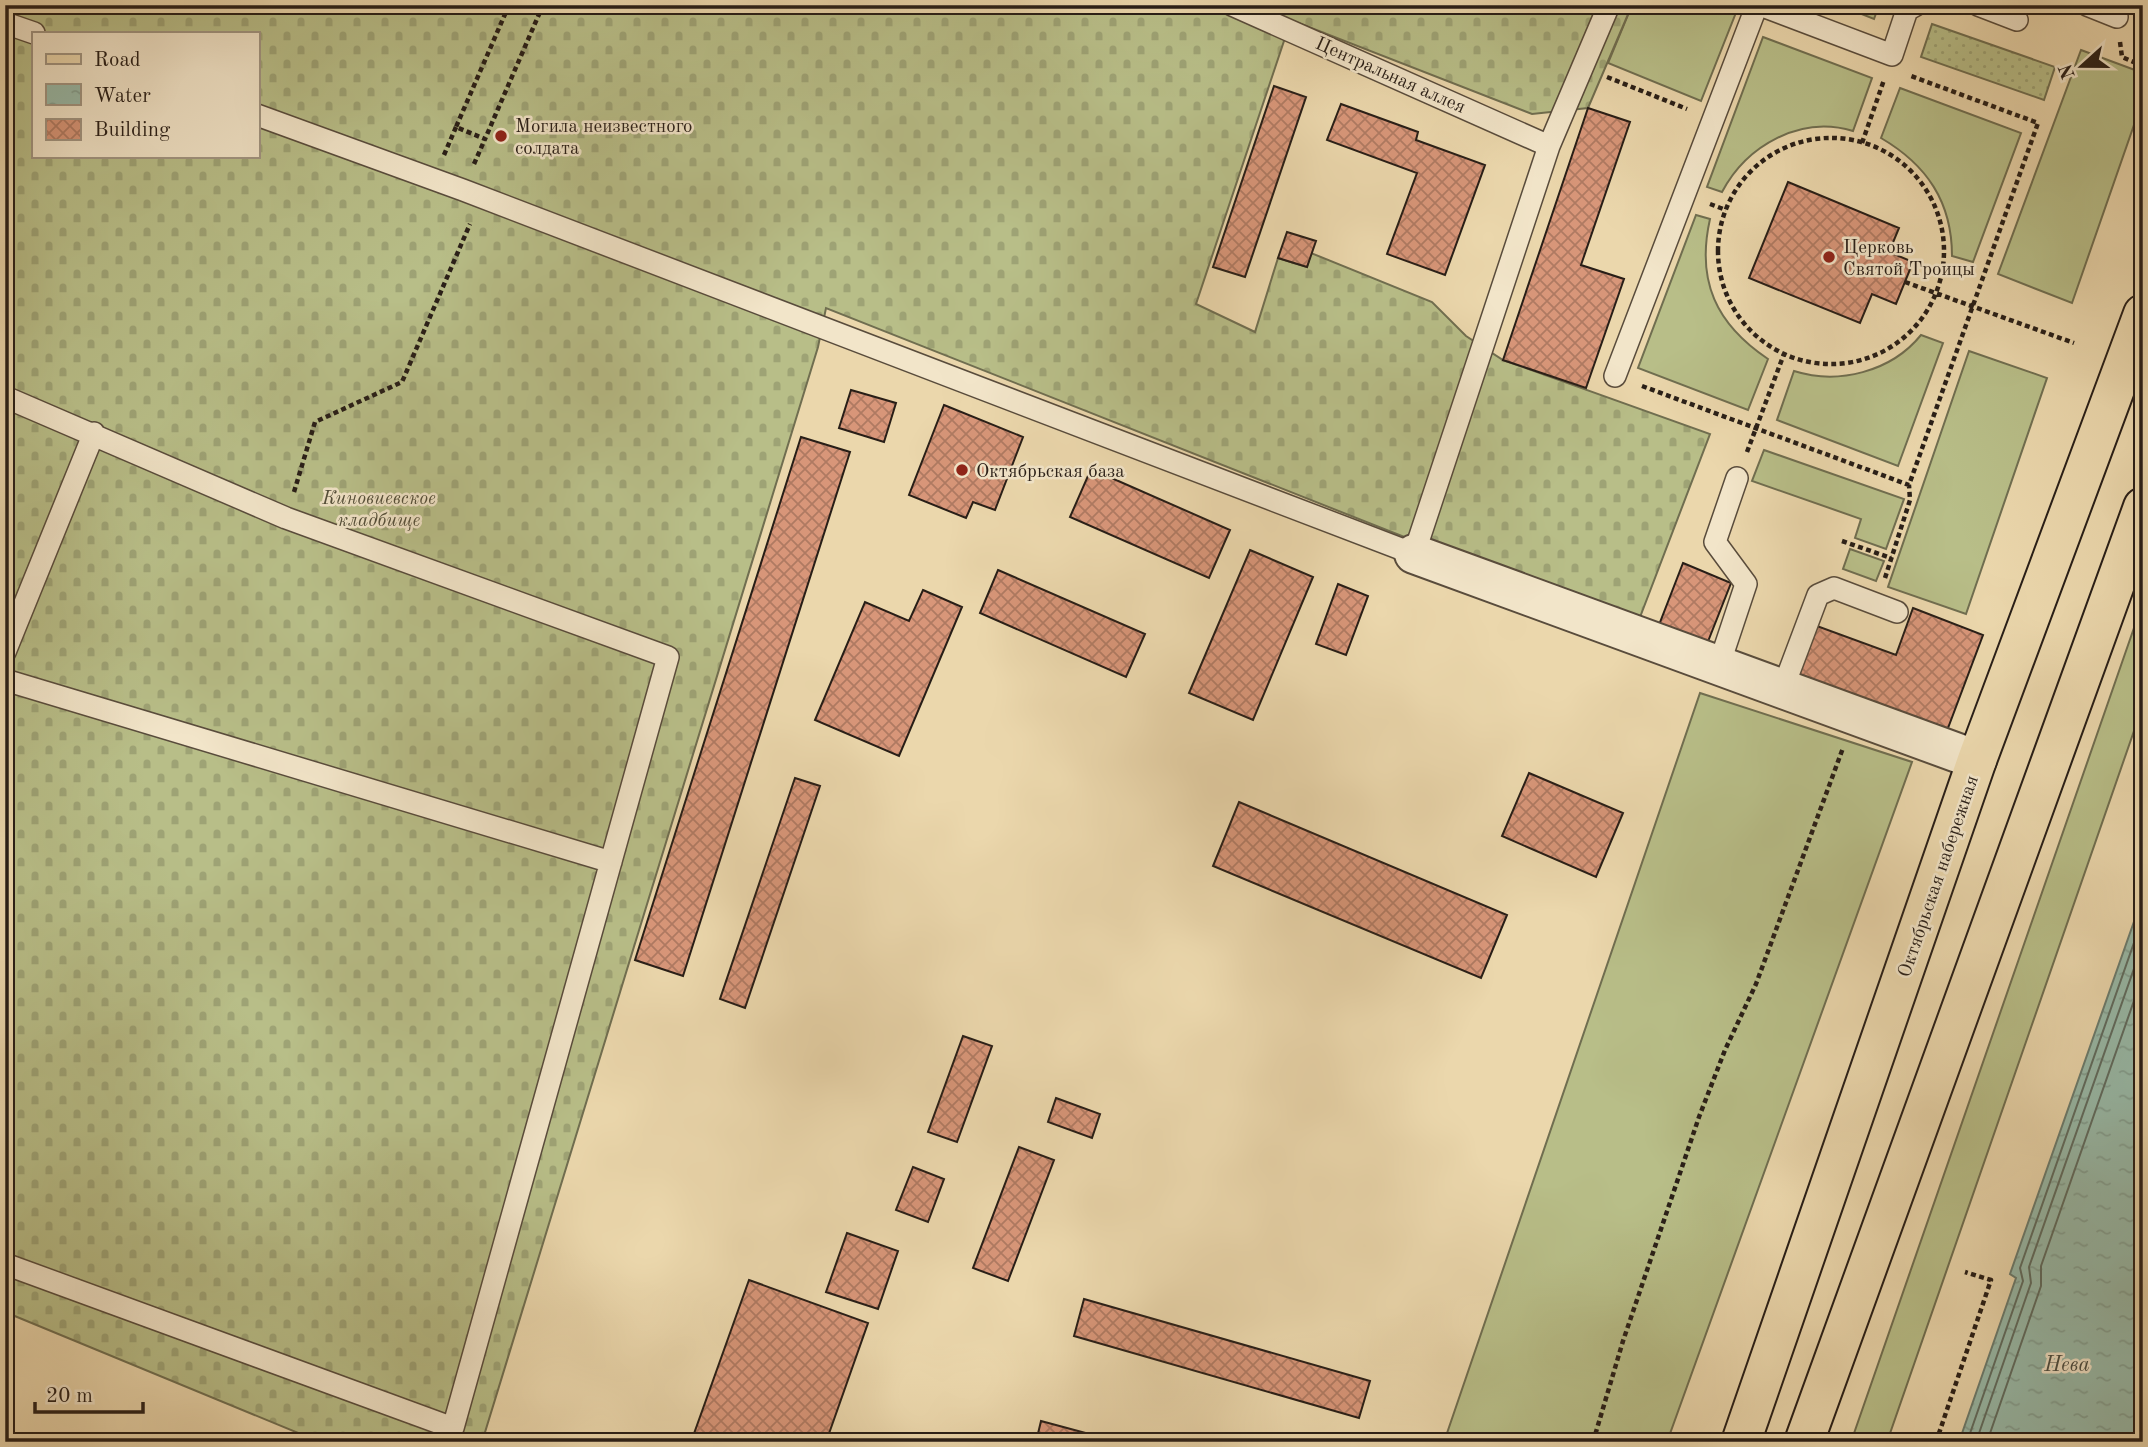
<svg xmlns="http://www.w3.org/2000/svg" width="2148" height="1447" viewBox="0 0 2148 1447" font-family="'Old Standard TT',serif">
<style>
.grass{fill:#b8be88;stroke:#706e50;stroke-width:2}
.cemetery{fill:url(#cemetery-stones);stroke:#706e50;stroke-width:2;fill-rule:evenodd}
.park{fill:url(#park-dots);stroke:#706e50;stroke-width:2}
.water{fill:url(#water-ripples);stroke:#6b7c6f;stroke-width:2}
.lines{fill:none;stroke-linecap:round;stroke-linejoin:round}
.shore{stroke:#606c60;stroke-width:2}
.stream{stroke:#6b7c6f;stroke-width:10}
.building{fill:url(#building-cross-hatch);stroke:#281e17;stroke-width:2}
.lane-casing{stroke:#594c3c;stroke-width:24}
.street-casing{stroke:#594c3c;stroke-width:42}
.primary-casing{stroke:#281e17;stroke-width:42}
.path{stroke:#281e17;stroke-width:4.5;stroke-dasharray:5 3.5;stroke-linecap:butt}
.lane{stroke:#f2e5c9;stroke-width:21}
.street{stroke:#f2e5c9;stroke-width:38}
.primary{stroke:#ebd7ac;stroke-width:38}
.poi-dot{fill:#8f2418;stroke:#f2e5c9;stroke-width:2.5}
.labels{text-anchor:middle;stroke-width:5;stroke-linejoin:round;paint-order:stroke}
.street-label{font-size:19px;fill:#281e17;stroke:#f2e5c9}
.poi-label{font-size:19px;fill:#281e17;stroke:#f2e5c9;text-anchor:start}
.park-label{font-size:19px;font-style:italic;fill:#534e39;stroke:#f2e5c9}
.water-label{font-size:21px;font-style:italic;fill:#4a4d43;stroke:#f2e5c9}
</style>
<defs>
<pattern id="cemetery-stones" width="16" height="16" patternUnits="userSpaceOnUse" patternTransform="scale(1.75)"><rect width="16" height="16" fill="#b8be88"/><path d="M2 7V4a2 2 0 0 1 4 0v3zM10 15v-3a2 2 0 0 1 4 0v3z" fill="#9ea375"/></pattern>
<pattern id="park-dots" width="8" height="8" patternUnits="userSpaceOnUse" patternTransform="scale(1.75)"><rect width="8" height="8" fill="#b8be88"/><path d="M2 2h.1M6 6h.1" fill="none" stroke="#9ea375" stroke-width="1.8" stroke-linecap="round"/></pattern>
<pattern id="water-ripples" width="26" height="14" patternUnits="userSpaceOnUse" patternTransform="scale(1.75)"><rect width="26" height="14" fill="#98baa9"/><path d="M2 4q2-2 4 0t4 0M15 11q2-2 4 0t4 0" fill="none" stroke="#839f91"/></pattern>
<pattern id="building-cross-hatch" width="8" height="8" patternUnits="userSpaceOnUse" patternTransform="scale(1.75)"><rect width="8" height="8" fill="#d89679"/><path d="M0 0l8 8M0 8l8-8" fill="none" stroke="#af7a62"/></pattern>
</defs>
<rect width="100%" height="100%" fill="#ebd7ac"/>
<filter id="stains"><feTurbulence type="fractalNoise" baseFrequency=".00286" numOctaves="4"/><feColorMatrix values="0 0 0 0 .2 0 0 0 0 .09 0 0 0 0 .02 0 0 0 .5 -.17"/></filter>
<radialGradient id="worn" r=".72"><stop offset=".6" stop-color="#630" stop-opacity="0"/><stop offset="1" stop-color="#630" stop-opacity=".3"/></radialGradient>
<path class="grass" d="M1632,5H1739L1701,101L1608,63Z
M1839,5H1879L1874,19Z
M1763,37L1872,78L1853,131C1801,115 1747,145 1722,192L1707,187Z
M2081,50L2143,73V99L2072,303L1998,274Z
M1900,88L2021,133L1973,262L1952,256C1952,202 1927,165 1881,138Z
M1696,215L1710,219C1696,281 1716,324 1768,359L1748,410L1638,368Z
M1921,335L1943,343L1898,466L1777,420L1794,371C1838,385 1891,372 1921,335Z
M1969,351L2047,378L1966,614L1888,587Z
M1764,450L1904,499L1886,549L1855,538L1861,519L1752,481Z
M1850,549L1884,561L1876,581L1843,569Z
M2143,602V705L1887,1442H1851Z
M1700,693L1912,762L1667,1442H1444Z"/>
<path class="cemetery" d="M5,5H1632L1588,108L1532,114L1291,20L1196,304L1255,332L1278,258L1307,267L1311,253L1432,302L1466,336L1503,360L1710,434L1637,625L1417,542L826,308L818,347L482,1442H320L5,1312ZM33,33H257V156H33Z"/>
<path class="park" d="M1932,24L2055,67L2044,100L1921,57Z"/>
<path class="water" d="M2143,896V1442H1959L2016,1278L2010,1274Z"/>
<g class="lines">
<path class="shore" d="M1967,1442L2023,1281L2020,1268L2143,917
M1976,1442L2031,1283L2029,1267L2143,943
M1987,1442L2041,1286V1266L2143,975"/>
<path class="stream" d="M1297,8L1299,5"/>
</g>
<path class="building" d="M2143,33V56L2135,53Z
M1274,86L1306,97L1245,277L1213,267Z
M1341,104L1418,132L1416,140L1485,165L1445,275L1387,254L1417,173L1327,140Z
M1588,108L1630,122L1581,265L1624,279L1586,388L1503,360Z
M1788,182L1899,228L1889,252L1913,262L1896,304L1872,294L1860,323L1749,278Z
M1287,232L1316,241L1307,267L1278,258Z
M851,390L896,403L884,442L839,428Z
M944,405L1023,437L995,510L973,502L966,518L909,495Z
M801,437L850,452L683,976L635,960Z
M1091,469L1230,530L1209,578L1070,517Z
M1250,550L1313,577L1253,720L1189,693Z
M1683,563L1731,583L1707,644L1659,625Z
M998,570L1145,634L1126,677L980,613Z
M1338,584L1368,596L1346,655L1316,644Z
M923,590L962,607L899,756L815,720L865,602L909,621Z
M1913,608L1983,635L1945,736L1797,680L1817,626L1896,655Z
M1529,773L1623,813L1596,877L1502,836Z
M795,778L820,786L745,1008L720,999Z
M1239,802L1507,915L1481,978L1213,866Z
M963,1036L992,1046L957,1142L928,1132Z
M1056,1098L1100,1114L1092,1138L1048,1122Z
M1019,1147L1054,1160L1008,1281L973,1268Z
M913,1167L944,1179L928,1222L896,1210Z
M847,1233L898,1251L878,1309L826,1292Z
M749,1280L868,1323L826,1442H691Z
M1084,1299L1370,1381L1359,1418L1074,1336Z
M1041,1421L1119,1442H1036Z"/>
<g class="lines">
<g class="lane-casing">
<path id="lane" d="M1232,5L1549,146
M1760,5L1892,55L1907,10L1916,5
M1978,5L2017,20
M2087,5L2117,17
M5,23L34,33
M257,115L463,190L1414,554L1549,146L1609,5
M1615,376L1757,5
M5,397L286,518L668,657L453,1428L5,1264
M5,652L94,433
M1719,665L1746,584L1715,542L1737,478
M5,680L611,862
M1783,688L1818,595L1834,588L1897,612"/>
</g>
<g class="street-casing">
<path id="street" d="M1414,554L1977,760"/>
</g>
<g class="primary-casing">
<path id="primary" d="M1741,1442L1977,760L2143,314
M1804,1442L2143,507"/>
</g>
<path class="path" d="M509,5L456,127L485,139L543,5
M1191,5L1206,12
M2120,42L2122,57L2143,66
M1607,77L1687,109
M1718 251a113 113 0 1 1 226 0a113 113 0 1 1-226 0Z
M1862,143L1884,80
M444,155L456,127
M474,164L485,139
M1710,204L1726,210
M1905,282L2074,343
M1642,386L1909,485L2038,123L1911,76
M1747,452L1784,354
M294,492L315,422L402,382L470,224
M1842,541L1891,558
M1885,578L1910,500L1909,485
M1593,1442L1623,1341L1699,1117L1725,1050L1756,984L1843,748
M1936,1442L1991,1280L1965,1272"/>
<use href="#lane" class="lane"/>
<use href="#street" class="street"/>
<use href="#primary" class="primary"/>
</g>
<g class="poi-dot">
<circle cx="501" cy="136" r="7"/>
<circle cx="1829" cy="257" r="7"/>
<circle cx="962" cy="470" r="7"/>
</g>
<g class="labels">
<g class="street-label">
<text transform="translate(1391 74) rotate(24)" y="7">Центральная аллея</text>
<text transform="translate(1937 876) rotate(-71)" y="7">Октябрьская набережная</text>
</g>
<g class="poi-label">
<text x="515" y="132">Могила неизвестного<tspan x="515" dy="22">солдата</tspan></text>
<text x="1843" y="253">Церковь<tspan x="1843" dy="22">Святой Троицы</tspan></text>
<text x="976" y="477">Октябрьская база</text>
</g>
<g class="park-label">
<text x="379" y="504">Киновиевское<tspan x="379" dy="22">кладбище</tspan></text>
</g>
<g class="water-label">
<text x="2067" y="1371">Нева</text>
</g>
</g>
<rect width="2148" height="1447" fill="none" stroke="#ebd7ac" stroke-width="28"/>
<rect x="7" y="7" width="2134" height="1433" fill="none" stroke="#281e17" stroke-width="3.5"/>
<rect x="14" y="14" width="2120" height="1419" fill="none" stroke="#281e17" stroke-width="2"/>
<rect x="32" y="32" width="228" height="126" fill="#f2e5c9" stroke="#a19582" stroke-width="2"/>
<rect x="46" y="54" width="35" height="10" fill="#ebd7ac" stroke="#a19582" stroke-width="2"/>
<text x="94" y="66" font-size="21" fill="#281e17">Road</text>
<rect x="46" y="84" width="35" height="21" fill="url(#water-ripples)" stroke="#a19582" stroke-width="2"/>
<text x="94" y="102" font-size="21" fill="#281e17">Water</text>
<rect x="46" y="119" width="35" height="21" fill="url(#building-cross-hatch)" stroke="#a19582" stroke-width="2"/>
<text x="94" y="136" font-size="21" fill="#281e17">Building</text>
<g transform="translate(2082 66) rotate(249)" stroke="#f2e5c9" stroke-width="5" paint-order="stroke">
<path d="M0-5L12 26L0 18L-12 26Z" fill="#281e17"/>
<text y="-10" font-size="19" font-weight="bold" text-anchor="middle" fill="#281e17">N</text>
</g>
<path d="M35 1402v10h108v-10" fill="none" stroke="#281e17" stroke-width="3.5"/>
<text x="46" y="1402" font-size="21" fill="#281e17" stroke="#f2e5c9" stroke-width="5" paint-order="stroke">20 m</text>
<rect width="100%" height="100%" filter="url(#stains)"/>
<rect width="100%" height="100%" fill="url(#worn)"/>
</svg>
